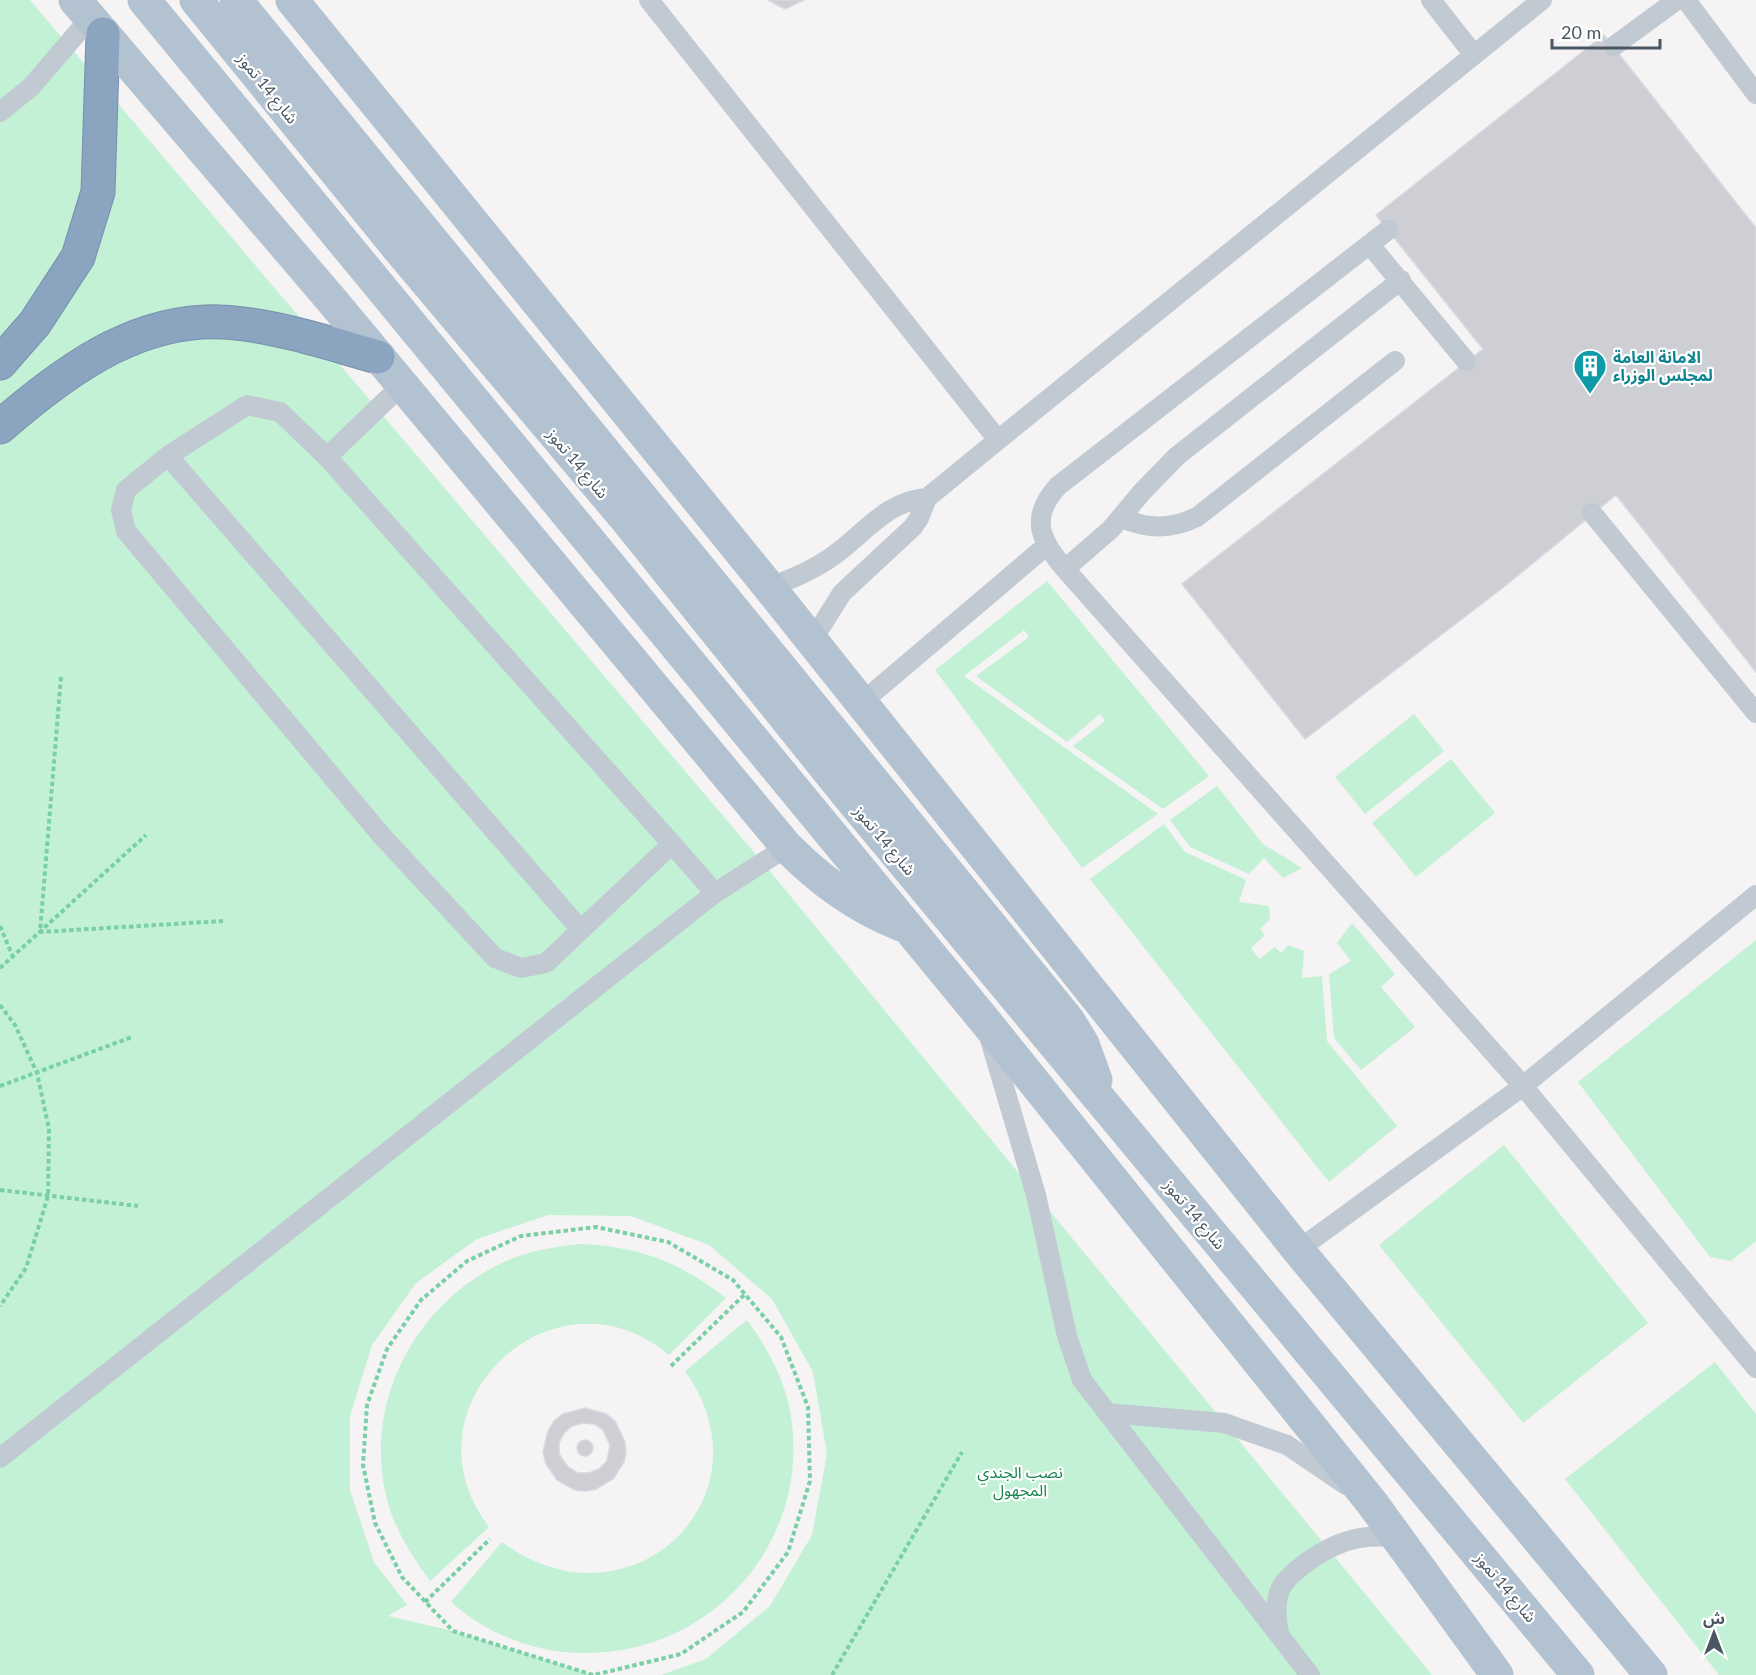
<svg xmlns="http://www.w3.org/2000/svg" width="1756" height="1675" viewBox="0 0 1756 1675" font-family="Lato,'Noto Sans Arabic',sans-serif">
<style>
.green{fill:#c3f1d5}
.building{fill:#cdcfd5;stroke:#d7d9de;stroke-width:1.5;fill-rule:evenodd}
.lines{fill:none;stroke-linecap:round;stroke-linejoin:round}
.highway-casing{stroke:#7690ad;stroke-width:35}
.path{stroke:#7ad0a6;stroke-width:4;stroke-dasharray:4.5 3;stroke-linecap:butt}
.lane{stroke:#c1cad2;stroke-width:20}
.primary{stroke:#b3c2d1;stroke-width:33}
.highway{stroke:#8ba5c1;stroke-width:33}
.labels{text-anchor:middle;stroke-width:4.5;stroke-linejoin:round;paint-order:stroke}
.street-label{font-size:16px;fill:#4a5661;stroke:#fff}
.culture-label{font-size:16px;font-weight:bold;fill:#0d838f;stroke:#fff;text-anchor:start}
.park-label{font-size:16px;fill:#17864f;stroke:#fff}
</style>
<rect width="100%" height="100%" fill="#f5f3f3"/>
<path class="green" d="M0,0H30L764,864L1432,1675H661L706,1659L770,1606L812,1535L827,1454L813,1372L772,1299L709,1245L631,1216L548,1215L477,1239L416,1283L372,1345L350,1416V1490L374,1562L407,1605L388,1616L453,1631L593,1675H0Z
M1047,581L1209,776L1163,809L1073,746L1105,721L1100,714L1067,742L976,676L1029,637L1024,630L964,676L1158,814L1082,868L935,670Z
M1414,714L1444,751L1365,814L1335,777Z
M1451,759L1495,813L1416,877L1372,823Z
M1217,786L1263,844L1302,868L1283,878L1264,858L1249,874L1190,847L1170,820Z
M1164,824L1185,852L1246,880L1239,902L1269,906L1270,919L1260,929L1265,935L1251,948L1259,959L1275,947L1281,953L1288,945L1304,951L1302,978L1322,976L1327,1041L1397,1126L1329,1182L1090,879Z
M1352,923L1395,974L1381,987L1415,1027L1361,1070L1334,1038L1329,974L1351,961L1337,943Z
M1756,940V1241L1731,1261L1710,1257L1578,1082Z
M1504,1145L1648,1323L1523,1423L1379,1245Z
M582,1244C641,1247 679,1262 726,1298L669,1355C554,1258 397,1407 489,1527L430,1581C414,1559 399,1536 390,1510C357,1405 418,1293 519,1256C539,1249 561,1246 582,1244Z
M747,1320C766,1346 782,1374 789,1406C816,1534 718,1651 589,1653C539,1654 489,1636 451,1602L502,1542C628,1636 776,1498 685,1371Z
M1715,1362L1756,1414V1675H1719L1565,1479Z"/>
<path class="building" d="M768,0H804L785,9Z
M1604,35L1756,228V672L1616,495L1505,586L1305,739L1182,584L1483,349L1376,215Z
M585,1408L606,1414L615,1421L625,1442L626,1452L624,1462L613,1479L596,1489L586,1491L575,1490L557,1480L546,1464L543,1452L548,1431L554,1421L563,1414ZM583,1423L594,1424L603,1430L610,1445L607,1461L599,1469L589,1473H578L568,1467L559,1454V1443L564,1433L572,1426Z
M577 1448a8 8 0 1 1 16 0a8 8 0 1 1-16 0Z"/>
<g class="lines">
<g class="highway-casing">
<path id="highway" d="M0,363L35,323L78,257L98,192L103,34
M0,427C69,367 148,309 244,324C290,330 334,345 378,357"/>
</g>
<path class="path" d="M61,677L40,932L223,921
M0,926L13,957
M0,968L146,835
M0,1005L15,1025L37,1073L49,1129L48,1196L26,1268L0,1306
M0,1086L132,1037
M0,1190L138,1206
M671,1366L745,1294
M425,1602L490,1539
M593,1675L453,1631L402,1577L375,1523L363,1465L367,1405L387,1349L421,1300L467,1261L521,1236L596,1227L668,1242L733,1280L781,1337L808,1407L810,1481L788,1552L743,1612L681,1654L594,1675
M832,1675L962,1452"/>
<path class="lane" d="M649,0L998,440L927,498L919,518L913,527L842,593L812,641
M1431,0L1474,55
M1686,0L1756,94
M1614,46L1677,0
M0,112L31,87L90,18
M1388,230L1058,486C1029,518 1040,540 1065,569L1523,1086L1756,1368
M1370,245L1466,361
M998,440L1542,0
M168,456L581,930
M327,457L402,385
M1592,513L1756,713
M1121,518C1148,529 1170,530 1197,517L1395,361
M1065,569L1111,529L1142,492L1177,456L1401,280
M769,587C793,579 816,569 837,553C865,532 889,500 927,498
M861,703L1046,546
M672,844L546,963L521,968L495,958L382,836L126,531L121,510L126,490L168,456L247,405L280,412L327,457L672,844L715,893
M989,1036L1036,1195L1067,1336L1082,1380L1310,1675
M1298,1250L1523,1086L1756,895
M1107,1413L1224,1423L1287,1445L1346,1485
M0,1458L715,893L787,847
M1279,1633C1276,1618 1274,1602 1281,1588C1285,1579 1296,1571 1303,1565C1332,1543 1361,1532 1397,1538"/>
<path class="primary" d="M75,0L334,303L787,847C821,881 856,907 901,925
M144,0L985,1021L1372,1503L1497,1675
M196,0L397,247L625,518L849,797L1578,1675
M236,0L1069,1021L1083,1044L1096,1080
M292,0L769,587L1298,1250L1651,1675"/>
<use href="#highway" class="highway"/>
</g>
<defs>
<g id="building-pin" transform="scale(1.725)"><path d="M0 17L-7.5 6A9.5 9.5 0 1 1 7.5 6Z" fill="#0f9aa8" stroke="#fff"/><path d="M-4-6H4V6H1V3H-1V6H-4ZM-2.5-4.3h1.7v1.8h-1.7ZM.8-4.3h1.7v1.8H.8ZM-2.5-1h1.7V.8h-1.7ZM.8-1h1.7V.8H.8Z" fill="#fff"/></g>
</defs>
<g fill-rule="evenodd">
<use href="#building-pin" x="1590" y="366"/>
</g>
<g class="labels">
<g class="street-label">
<text transform="translate(268 88) rotate(51)" y="6">شارع 14 تموز</text>
<text transform="translate(578 463) rotate(50)" y="6">شارع 14 تموز</text>
<text transform="translate(885 840) rotate(50)" y="6">شارع 14 تموز</text>
<text transform="translate(1195 1214) rotate(50)" y="6">شارع 14 تموز</text>
<text transform="translate(1506 1587) rotate(50)" y="6">شارع 14 تموز</text>
</g>
<g class="culture-label">
<text x="1613" y="363">الامانة العامة<tspan x="1613" dy="18">لمجلس الوزراء</tspan></text>
</g>
<g class="park-label">
<text x="1020" y="1478">نصب الجندي<tspan x="1020" dy="18">المجهول</tspan></text>
</g>
</g>
<g transform="translate(1714 1633)" stroke="#ffffff" stroke-width="4.5" paint-order="stroke">
<path d="M0-4.5L10 22L0 15L-10 22Z" fill="#4a5661"/>
<text y="-9" font-size="16" font-weight="bold" text-anchor="middle" fill="#4a5661">ش</text>
</g>
<path d="M1552 39v9h108v-9" fill="none" stroke="#4a5661" stroke-width="3"/>
<text x="1561" y="39" font-size="18" fill="#4a5661" stroke="#ffffff" stroke-width="4.5" paint-order="stroke">20 m</text>
</svg>
